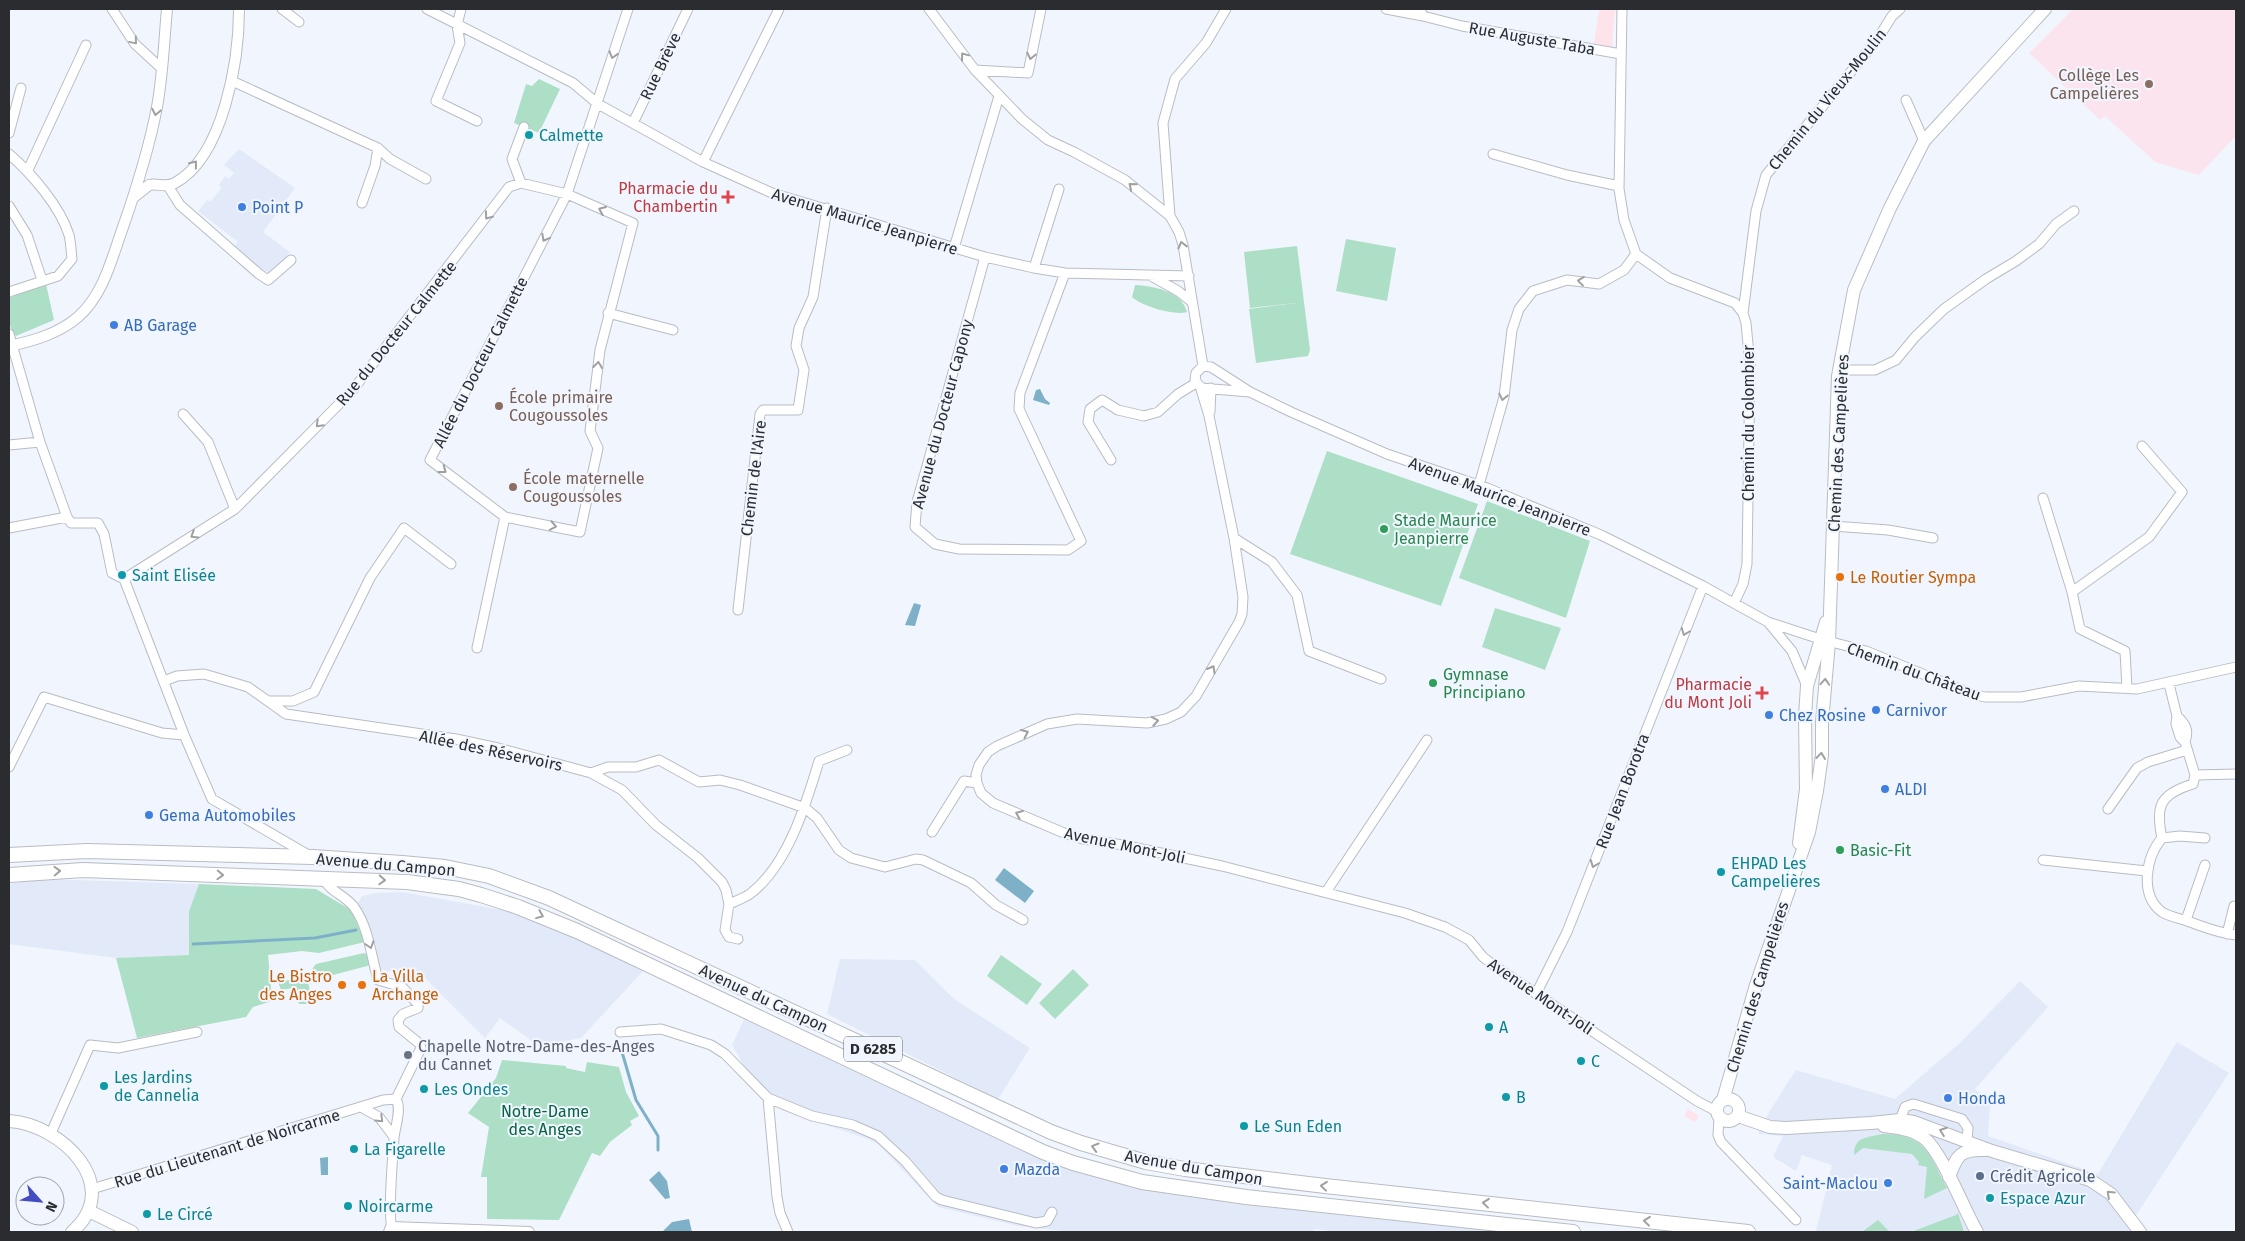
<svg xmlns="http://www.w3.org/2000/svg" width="2245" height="1241" viewBox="0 0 2245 1241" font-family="'Fira Sans',sans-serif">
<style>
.built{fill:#e2eaf9}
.industrial{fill:#fee4ea}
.education{fill:#fce4ef}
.green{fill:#addfc6}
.water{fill:#7eb1c7}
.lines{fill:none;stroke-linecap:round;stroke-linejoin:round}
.stream{stroke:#7eb1c7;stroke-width:3}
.minor-casing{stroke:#b8bcc3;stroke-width:11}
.tertiary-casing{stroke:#b8bcc3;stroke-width:12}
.secondary-casing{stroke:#b8bcc3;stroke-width:14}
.primary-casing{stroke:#b8bcc3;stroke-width:16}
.minor{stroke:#fff;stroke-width:9}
.tertiary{stroke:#fff;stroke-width:10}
.secondary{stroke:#fff;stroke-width:12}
.primary{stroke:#fff;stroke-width:14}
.oneway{stroke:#9fa0a1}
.education-dot{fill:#8d6e63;stroke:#f1f6fe;stroke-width:2}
.culture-dot{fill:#0f9aa8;stroke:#f1f6fe;stroke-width:2}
.health-dot{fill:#e0444e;stroke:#f1f6fe;stroke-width:2}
.shop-dot{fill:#3f7fe0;stroke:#f1f6fe;stroke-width:2}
.leisure-dot{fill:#2e9e5b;stroke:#f1f6fe;stroke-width:2}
.food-dot{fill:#e8710a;stroke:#f1f6fe;stroke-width:2}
.worship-dot{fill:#6b7280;stroke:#f1f6fe;stroke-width:2}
.service-dot{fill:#5c6f8a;stroke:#f1f6fe;stroke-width:2}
.labels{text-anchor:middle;stroke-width:4;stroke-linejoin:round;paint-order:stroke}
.shield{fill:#f1f6fe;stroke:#66696d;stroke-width:1}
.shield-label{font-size:15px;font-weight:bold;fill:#2a2c2f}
.street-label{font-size:16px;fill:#2a2c2f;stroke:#f1f6fe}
.education-label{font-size:16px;fill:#785e54;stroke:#f1f6fe;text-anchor:start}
.culture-label{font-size:16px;fill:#0d838f;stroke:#f1f6fe;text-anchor:start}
.health-label{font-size:16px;fill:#be3a42;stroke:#f1f6fe;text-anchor:end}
.shop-label{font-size:16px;fill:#366cbe;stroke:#f1f6fe;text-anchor:start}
.leisure-label{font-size:16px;fill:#27864d;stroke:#f1f6fe;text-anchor:start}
.food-label{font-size:16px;fill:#c56008;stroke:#f1f6fe;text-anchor:start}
.worship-label{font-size:16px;fill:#5b616d;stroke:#f1f6fe;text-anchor:start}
.park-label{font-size:16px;fill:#066244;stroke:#f1f6fe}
.service-label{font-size:16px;fill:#4e5e75;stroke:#f1f6fe;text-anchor:start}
</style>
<rect width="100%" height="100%" fill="#f1f6fe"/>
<path class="built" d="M239,149L295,188L263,232L290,252L276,271L270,273L265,271L233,247L238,242L198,211L207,200L210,202L222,188L219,185L225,176L229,179L234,173L224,165Z
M44,879L199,884L189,911V955L116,958L9,944V884Z
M403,892L513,912L622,958L643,971L581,1038L539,1046L500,1018L485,1038L426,979L379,969L376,946L356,906L362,896L377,893Z
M840,959L915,960L954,999L1030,1048L998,1099L827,1014Z
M2020,981L2048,1007L1975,1089L1990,1101L1988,1136L2098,1174L2177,1042L2229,1073L2129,1226L2132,1232L1816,1231L1832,1165L1802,1155L1796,1171L1773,1157L1783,1136L1758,1134L1769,1112L1796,1070L1895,1099L1962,1041Z
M744,1019L1035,1156L1292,1207L1363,1217L1503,1232H1338L1316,1229L1309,1232H1071L1018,1226L938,1207L879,1145L868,1139L781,1110L768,1098L757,1088L732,1045Z"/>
<path class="industrial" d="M1599,9H1615L1612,47L1594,43Z
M1688,1109L1699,1116L1695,1122L1684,1116Z"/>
<path class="education" d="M2073,9H2236V136L2199,175L2155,162L2105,116L2100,120L2029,53Z"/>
<path class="green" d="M539,79L560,89L539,133L514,123L526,84L532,86Z
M1346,239L1396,248L1387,301L1336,291Z
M1297,246L1310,350L1308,356L1256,363L1249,309L1296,303L1250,308L1244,252Z
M46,284L54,320L16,336C7,327 8,310 9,298Z
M1135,285C1153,286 1182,291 1187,312C1175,316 1141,306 1132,297Z
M1327,451L1478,504L1441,606L1290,554Z
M1487,501L1590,541L1566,618L1459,578Z
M1495,608L1561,628L1545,670L1482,647Z
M199,884L316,889L351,910L365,942L319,953L302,951L268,955L272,998L269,1002L253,1007L246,1017L137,1038L116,958L189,955V911Z
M364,953L368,955L371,965L314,980L312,969L316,964Z
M1001,955L1042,984L1027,1005L987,976Z
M1073,969L1089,985L1055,1019L1039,1003Z
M301,978L302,983L308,982L313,1004H299L293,988L281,990L278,982Z
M502,1060L566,1066V1068L585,1072L587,1062L619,1067L626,1092L639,1116L630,1121L632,1125L610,1142L600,1156L592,1153L559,1220L487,1219V1177H481L489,1127L468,1113L496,1078Z
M1882,1134C1926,1133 1929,1155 1947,1188L1924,1199L1927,1167L1918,1165L1919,1162L1912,1154L1863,1148L1854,1155C1854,1136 1867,1138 1882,1134Z
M1958,1213L1964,1232H1911L1956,1215Z
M1878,1220L1890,1232L1863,1231Z"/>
<path class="water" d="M1040,389L1045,399L1050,403L1049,405L1033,400L1036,390Z
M914,603L921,605L915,626L905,625Z
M1004,868L1034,891L1025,903L995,880Z
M328,1157V1175H321L320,1158Z
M659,1171L667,1181L670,1198L665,1199L649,1180Z
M689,1219L692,1232H662L672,1222Z"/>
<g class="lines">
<path class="stream" d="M193,944L315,938L356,930
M615,1048L622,1052L636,1100L658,1136V1150"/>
<g class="minor-casing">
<path id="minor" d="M112,9L135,44L161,68
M282,9L299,22
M427,9L573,83L598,104L703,162L772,193L985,257L1034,268L1065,273L1189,276
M461,9L457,25L460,43L436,101L477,121
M929,9L975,70L1022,119L1048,140L1074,152L1125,180L1170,216L1179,232L1183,245L1203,366
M1386,9L1423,16
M1420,9L1423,16L1462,26L1621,54
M1622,9L1619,189L1624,220L1636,254L1670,278L1735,303L1743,313L1746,323L1750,365L1747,564L1743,584L1734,603
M975,70L1028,73L1041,9
M232,81L378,148L390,159L426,179
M1906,100L1924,141
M633,123L688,9
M9,133L21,88
M9,154C31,173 60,206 69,235C71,243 71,251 72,259L58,276L9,292
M1493,154L1567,175L1619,186
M703,162L779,9
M28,170L86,45
M521,183L512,159L524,127
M168,186L180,205L259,274L268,280L291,260
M362,203L375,166L378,148
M9,206L27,235L42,280
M1170,216L1163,123L1175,79L1206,43L1226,9
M954,248L999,96
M985,257L917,502L915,527L935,544L959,549L1068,550L1081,541L1019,409L1020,393L1065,273
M1034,268L1059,189
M1153,277L1178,291L1192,302
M608,313L673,330
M1743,313L1756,211L1766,175L1877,40L1892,16L1900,9
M9,334L40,442L67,517L71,523H98L104,534L112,573L124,579L185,737L212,799L310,856
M1839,370H1875L1896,360L1915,337L1944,309L1986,279L2016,261L2039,244L2056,224L2074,211
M1200,386L1209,416L1234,538L1243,597L1242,614L1239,622L1196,696L1181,712L1166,719L1147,723L1077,719L1047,724L997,746L988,752L979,765L976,775L977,783L981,793L993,803L1064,833L1083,839L1123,845L1222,866L1405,913L1445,927L1469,940L1483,957L1496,967L1697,1101L1716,1111
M1250,392L1201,388L1195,380L1196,373L1203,366L1211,367L1250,392L1291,412L1387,454L1487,488L1601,535L1703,586L1768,622L1820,639L1866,651L1972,694L1985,697H2021L2079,686L2137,689L2236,667
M1210,412L1211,388
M183,414L208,442L235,509
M9,445L40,442
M1111,460L1088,422L1090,409L1102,400L1118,410L1144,416L1158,412L1178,394L1196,383
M1479,485L1504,397L1512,330L1519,309L1533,291L1567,280L1599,284L1624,270L1636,254
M2043,498L2072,592
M1833,526L1888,530L1933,538
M9,528L67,517
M1234,538L1272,562L1297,595L1309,651L1381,679
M124,579L235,509L352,391L509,187L521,183L567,194L633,223L600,350L590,431L598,448L580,532L505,517L430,460L567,194L628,9
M738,610L760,414L763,410H798L804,370L796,346L799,328L813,297L827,208
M1768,622L1792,651L1807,686
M477,648L505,517
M164,681L177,676L204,674L248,687L286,714L456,739L498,748L591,773L622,790L656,825L698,858L722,882L726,890L729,904L725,930L729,937L738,939
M2169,684L2177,716L2176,724L2180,737L2185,742L2195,775L2193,784C2160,794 2155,806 2162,838C2146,857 2139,895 2162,912C2168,916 2177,918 2184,920C2202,926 2217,933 2236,935
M2127,688L2125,651L2080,629L2072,592L2149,537L2182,492L2142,446
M269,701H293L314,692L370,578L404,528L451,564
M2177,716C2186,724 2189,731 2185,742
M9,767L44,697L162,733L184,735
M591,773L608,767H636L659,760L699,782L720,780L740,785L805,808L817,818L839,850L851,858L885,867L916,859L923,860L971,883L996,905L1023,920
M2195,775L2236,774
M2108,809L2137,768L2148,762L2187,750
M932,832L964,781L977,783
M2162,838L2180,836L2205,838
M2043,860L2147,871
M323,878C330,892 345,895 354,907C369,928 371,956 378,980L402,987L418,1004V1008L403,1014L398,1020L399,1027L420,1044L421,1048L396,1099C402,1109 395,1127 394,1138C393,1154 387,1221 393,1231
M1326,892L1427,740
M729,904C736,901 744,898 750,894C788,865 806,804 819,761L847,750
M2186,920L2205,865
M2227,934L2234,906
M1536,994L1567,932L1703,586
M620,1032L661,1029L711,1045L725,1054L768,1098L812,1116L853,1125L878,1136L905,1161L936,1197L942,1200L1036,1223L1047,1221L1052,1212
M768,1098L777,1197L780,1213L788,1232
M361,1107L379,1117L394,1137
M1719,1118L1718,1135L1721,1142L1796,1220
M1900,1120L1905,1107L1913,1104L1917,1105L1962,1119L1968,1128L1967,1141
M51,1133L90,1045L118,1048L197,1032
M92,1189L383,1100L396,1099"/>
</g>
<g class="tertiary-casing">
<path id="tertiary" d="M134,197L149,185C158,183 166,188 175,183C224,156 239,59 239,9
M9,346C33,341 58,334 78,317C103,295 111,261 122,230C136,190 149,149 157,107C163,75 164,41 167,9
M389,1232L391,1227L529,1232"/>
</g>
<g class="secondary-casing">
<path id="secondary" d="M1799,843L1806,789L1805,716L1807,686L1826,622
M1717 1110a11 11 0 1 1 22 0a11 11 0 1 1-22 0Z
M1723,1100L1756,985L1809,832L1817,791L1822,755V722L1829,642L1838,376L1854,290L1890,208L1924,141L2045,9
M1738,1116L1770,1127L1786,1128L1871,1123L1900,1120L1914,1122L1992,1151L2090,1180L2111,1194L2140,1232
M9,1121C61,1124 125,1186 72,1232
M1884,1126C1897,1128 1913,1129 1924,1138C1942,1152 1964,1210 1977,1232
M1949,1177C1957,1155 1960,1149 1985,1150
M89,1211L132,1232"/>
</g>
<g class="primary-casing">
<path id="primary" d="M9,855L87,851L313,857L402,863L445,867L489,876L549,898L1051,1132L1081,1143L1146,1162L1185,1169L1325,1186L1748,1232
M9,875L83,870L407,882L459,889L481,895L518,907L577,931L1043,1152L1073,1163L1142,1182L1246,1197L1573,1232"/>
</g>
<use href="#minor" class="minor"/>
<use href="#tertiary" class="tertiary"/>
<use href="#secondary" class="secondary"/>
<use href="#primary" class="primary"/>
</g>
<defs><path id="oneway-chevron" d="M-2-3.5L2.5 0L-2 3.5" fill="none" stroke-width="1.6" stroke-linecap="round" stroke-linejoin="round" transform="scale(1.25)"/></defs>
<g class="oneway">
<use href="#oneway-chevron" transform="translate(134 41) rotate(50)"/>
<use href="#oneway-chevron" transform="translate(613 55) rotate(107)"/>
<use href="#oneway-chevron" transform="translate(964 56) rotate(-127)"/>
<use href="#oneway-chevron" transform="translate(1031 56) rotate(102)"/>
<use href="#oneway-chevron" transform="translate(156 112) rotate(101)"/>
<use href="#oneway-chevron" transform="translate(194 164) rotate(-51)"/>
<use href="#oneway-chevron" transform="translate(1132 186) rotate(-141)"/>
<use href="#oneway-chevron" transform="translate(602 210) rotate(-157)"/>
<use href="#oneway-chevron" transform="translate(488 216) rotate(127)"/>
<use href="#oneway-chevron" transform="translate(545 238) rotate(118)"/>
<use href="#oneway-chevron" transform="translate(1182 245) rotate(-104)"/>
<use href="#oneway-chevron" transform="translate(1581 281) rotate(-173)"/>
<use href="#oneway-chevron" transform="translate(598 365) rotate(-83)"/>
<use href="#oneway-chevron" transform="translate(1503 397) rotate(102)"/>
<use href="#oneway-chevron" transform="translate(319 424) rotate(135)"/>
<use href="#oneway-chevron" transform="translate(443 470) rotate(37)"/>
<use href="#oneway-chevron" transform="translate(553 526) rotate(11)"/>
<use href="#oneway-chevron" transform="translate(194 535) rotate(148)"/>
<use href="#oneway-chevron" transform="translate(1685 632) rotate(111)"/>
<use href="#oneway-chevron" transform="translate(1212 669) rotate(-60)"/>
<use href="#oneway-chevron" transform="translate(1825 682) rotate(-86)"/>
<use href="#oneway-chevron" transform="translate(1155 721) rotate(-10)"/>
<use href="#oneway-chevron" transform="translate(1025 733) rotate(-24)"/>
<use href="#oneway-chevron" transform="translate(1821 756) rotate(-84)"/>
<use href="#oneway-chevron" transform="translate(1019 814) rotate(-157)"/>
<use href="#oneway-chevron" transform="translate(1594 864) rotate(111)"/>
<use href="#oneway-chevron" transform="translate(57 871) rotate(-2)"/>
<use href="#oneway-chevron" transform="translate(220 875) rotate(2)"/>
<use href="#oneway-chevron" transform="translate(382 880) rotate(3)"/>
<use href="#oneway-chevron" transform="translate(540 915) rotate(22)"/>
<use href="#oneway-chevron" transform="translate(370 945) rotate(72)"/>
<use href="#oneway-chevron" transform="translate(380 1119) rotate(44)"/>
<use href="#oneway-chevron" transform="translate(1943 1131) rotate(-160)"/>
<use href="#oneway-chevron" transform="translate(1095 1147) rotate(-164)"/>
<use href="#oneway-chevron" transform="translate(1324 1186) rotate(-174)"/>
<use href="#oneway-chevron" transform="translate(2110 1194) rotate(-137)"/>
<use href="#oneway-chevron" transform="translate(1486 1203) rotate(-174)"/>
<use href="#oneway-chevron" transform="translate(1647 1221) rotate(-174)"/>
</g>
<g class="education-dot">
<circle cx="2149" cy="84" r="5"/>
<circle cx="499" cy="406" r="5"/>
<circle cx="513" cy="487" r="5"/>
</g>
<g class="culture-dot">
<circle cx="529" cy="135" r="5"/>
<circle cx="122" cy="575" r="5"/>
<circle cx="1721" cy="872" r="5"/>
<circle cx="1489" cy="1027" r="5"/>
<circle cx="1581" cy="1061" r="5"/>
<circle cx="104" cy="1086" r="5"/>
<circle cx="424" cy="1089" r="5"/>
<circle cx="1506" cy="1097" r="5"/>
<circle cx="1244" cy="1126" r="5"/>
<circle cx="354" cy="1149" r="5"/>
<circle cx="1990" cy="1198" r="5"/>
<circle cx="348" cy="1206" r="5"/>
<circle cx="147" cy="1214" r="5"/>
</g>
<g class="health-dot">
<path d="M725.5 189.5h5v5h5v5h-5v5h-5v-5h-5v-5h5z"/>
<path d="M1759.5 685.5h5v5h5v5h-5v5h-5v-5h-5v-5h5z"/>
</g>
<g class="shop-dot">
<circle cx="242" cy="207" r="5"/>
<circle cx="114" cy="325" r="5"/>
<circle cx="1876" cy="710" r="5"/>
<circle cx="1769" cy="715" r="5"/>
<circle cx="1885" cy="789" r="5"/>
<circle cx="149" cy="815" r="5"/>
<circle cx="1948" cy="1098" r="5"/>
<circle cx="1004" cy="1169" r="5"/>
<circle cx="1888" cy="1183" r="5"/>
</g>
<g class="leisure-dot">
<circle cx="1384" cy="529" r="5"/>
<circle cx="1433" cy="683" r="5"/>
<circle cx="1840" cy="850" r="5"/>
</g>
<g class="food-dot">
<circle cx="1840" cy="577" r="5"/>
<circle cx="342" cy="985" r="5"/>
<circle cx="362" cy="985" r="5"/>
</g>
<circle class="worship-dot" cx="408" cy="1055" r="5"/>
<circle class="service-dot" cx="1980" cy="1176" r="5"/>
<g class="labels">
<rect class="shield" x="844" y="1036.5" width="58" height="25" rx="4"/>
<g class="shield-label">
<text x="873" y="1054">D 6285</text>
</g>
<g class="street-label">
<text transform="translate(1532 38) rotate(10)" y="6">Rue Auguste Taba</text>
<text transform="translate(660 66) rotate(-64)" y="6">Rue Brève</text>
<text transform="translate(1827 99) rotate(-51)" y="6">Chemin du Vieux-Moulin</text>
<text transform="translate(865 221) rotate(17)" y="6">Avenue Maurice Jeanpierre</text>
<text transform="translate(396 333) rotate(-51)" y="6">Rue du Docteur Calmette</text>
<text transform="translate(480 362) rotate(-63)" y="6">Allée du Docteur Calmette</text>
<text transform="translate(942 414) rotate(-75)" y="6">Avenue du Docteur Capony</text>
<text transform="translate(1748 423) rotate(-90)" y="6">Chemin du Colombier</text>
<text transform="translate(1838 443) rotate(-87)" y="6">Chemin des Campelières</text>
<text transform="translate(753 478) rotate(-83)" y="6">Chemin de l'Aire</text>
<text transform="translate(1500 496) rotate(21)" y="6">Avenue Maurice Jeanpierre</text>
<text transform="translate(1914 671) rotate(20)" y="6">Chemin du Château</text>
<text transform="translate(491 750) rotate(12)" y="6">Allée des Réservoirs</text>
<text transform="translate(1622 791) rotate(-69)" y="6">Rue Jean Borotra</text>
<text transform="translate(1125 845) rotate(12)" y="6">Avenue Mont-Joli</text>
<text transform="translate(386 864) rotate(5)" y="6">Avenue du Campon</text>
<text transform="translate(1757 987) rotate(-73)" y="6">Chemin des Campelières</text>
<text transform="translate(1541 996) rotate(34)" y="6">Avenue Mont-Joli</text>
<text transform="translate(764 998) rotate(25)" y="6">Avenue du Campon</text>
<text transform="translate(227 1148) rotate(-17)" y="6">Rue du Lieutenant de Noircarme</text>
<text transform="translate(1194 1167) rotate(10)" y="6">Avenue du Campon</text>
</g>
<g class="education-label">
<text x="2139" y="81" text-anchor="end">Collège Les<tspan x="2139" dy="18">Campelières</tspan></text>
<text x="509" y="403">École primaire<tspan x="509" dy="18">Cougoussoles</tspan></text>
<text x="523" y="484">École maternelle<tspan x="523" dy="18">Cougoussoles</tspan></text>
</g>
<g class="culture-label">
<text x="539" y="141">Calmette</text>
<text x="132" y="581">Saint Elisée</text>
<text x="1731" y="869">EHPAD Les<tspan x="1731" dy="18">Campelières</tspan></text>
<text x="1499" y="1033">A</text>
<text x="1591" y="1067">C</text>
<text x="114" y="1083">Les Jardins<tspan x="114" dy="18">de Cannelia</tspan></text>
<text x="434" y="1095">Les Ondes</text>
<text x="1516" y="1103">B</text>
<text x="1254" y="1132">Le Sun Eden</text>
<text x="364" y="1155">La Figarelle</text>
<text x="2000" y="1204">Espace Azur</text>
<text x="358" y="1212">Noircarme</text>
<text x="157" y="1220">Le Circé</text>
</g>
<g class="health-label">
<text x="718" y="194">Pharmacie du<tspan x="718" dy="18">Chambertin</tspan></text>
<text x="1752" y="690">Pharmacie<tspan x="1752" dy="18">du Mont Joli</tspan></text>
</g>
<g class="shop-label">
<text x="252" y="213">Point P</text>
<text x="124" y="331">AB Garage</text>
<text x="1886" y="716">Carnivor</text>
<text x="1779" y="721">Chez Rosine</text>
<text x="1895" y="795">ALDI</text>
<text x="159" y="821">Gema Automobiles</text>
<text x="1958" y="1104">Honda</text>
<text x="1014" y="1175">Mazda</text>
<text x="1878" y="1189" text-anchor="end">Saint-Maclou</text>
</g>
<g class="leisure-label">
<text x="1394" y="526">Stade Maurice<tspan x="1394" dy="18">Jeanpierre</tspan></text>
<text x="1443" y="680">Gymnase<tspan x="1443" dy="18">Principiano</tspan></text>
<text x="1850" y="856">Basic-Fit</text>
</g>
<g class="food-label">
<text x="1850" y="583">Le Routier Sympa</text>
<text x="332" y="982" text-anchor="end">Le Bistro<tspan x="332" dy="18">des Anges</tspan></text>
<text x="372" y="982">La Villa<tspan x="372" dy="18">Archange</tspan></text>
</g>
<g class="worship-label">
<text x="418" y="1052">Chapelle Notre-Dame-des-Anges<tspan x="418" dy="18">du Cannet</tspan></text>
</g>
<g class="park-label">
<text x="545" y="1117">Notre-Dame<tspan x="545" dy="18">des Anges</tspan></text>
</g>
<g class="service-label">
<text x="1990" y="1182">Crédit Agricole</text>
</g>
</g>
<rect width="2245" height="1241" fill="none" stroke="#2a2c2f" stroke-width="20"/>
<g transform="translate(40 1201) rotate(117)"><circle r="24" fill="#f1f6fe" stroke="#a1a5ab"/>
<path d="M0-4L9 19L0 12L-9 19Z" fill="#454cc2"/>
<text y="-8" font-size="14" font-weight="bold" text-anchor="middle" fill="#2a2c2f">N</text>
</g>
</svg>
